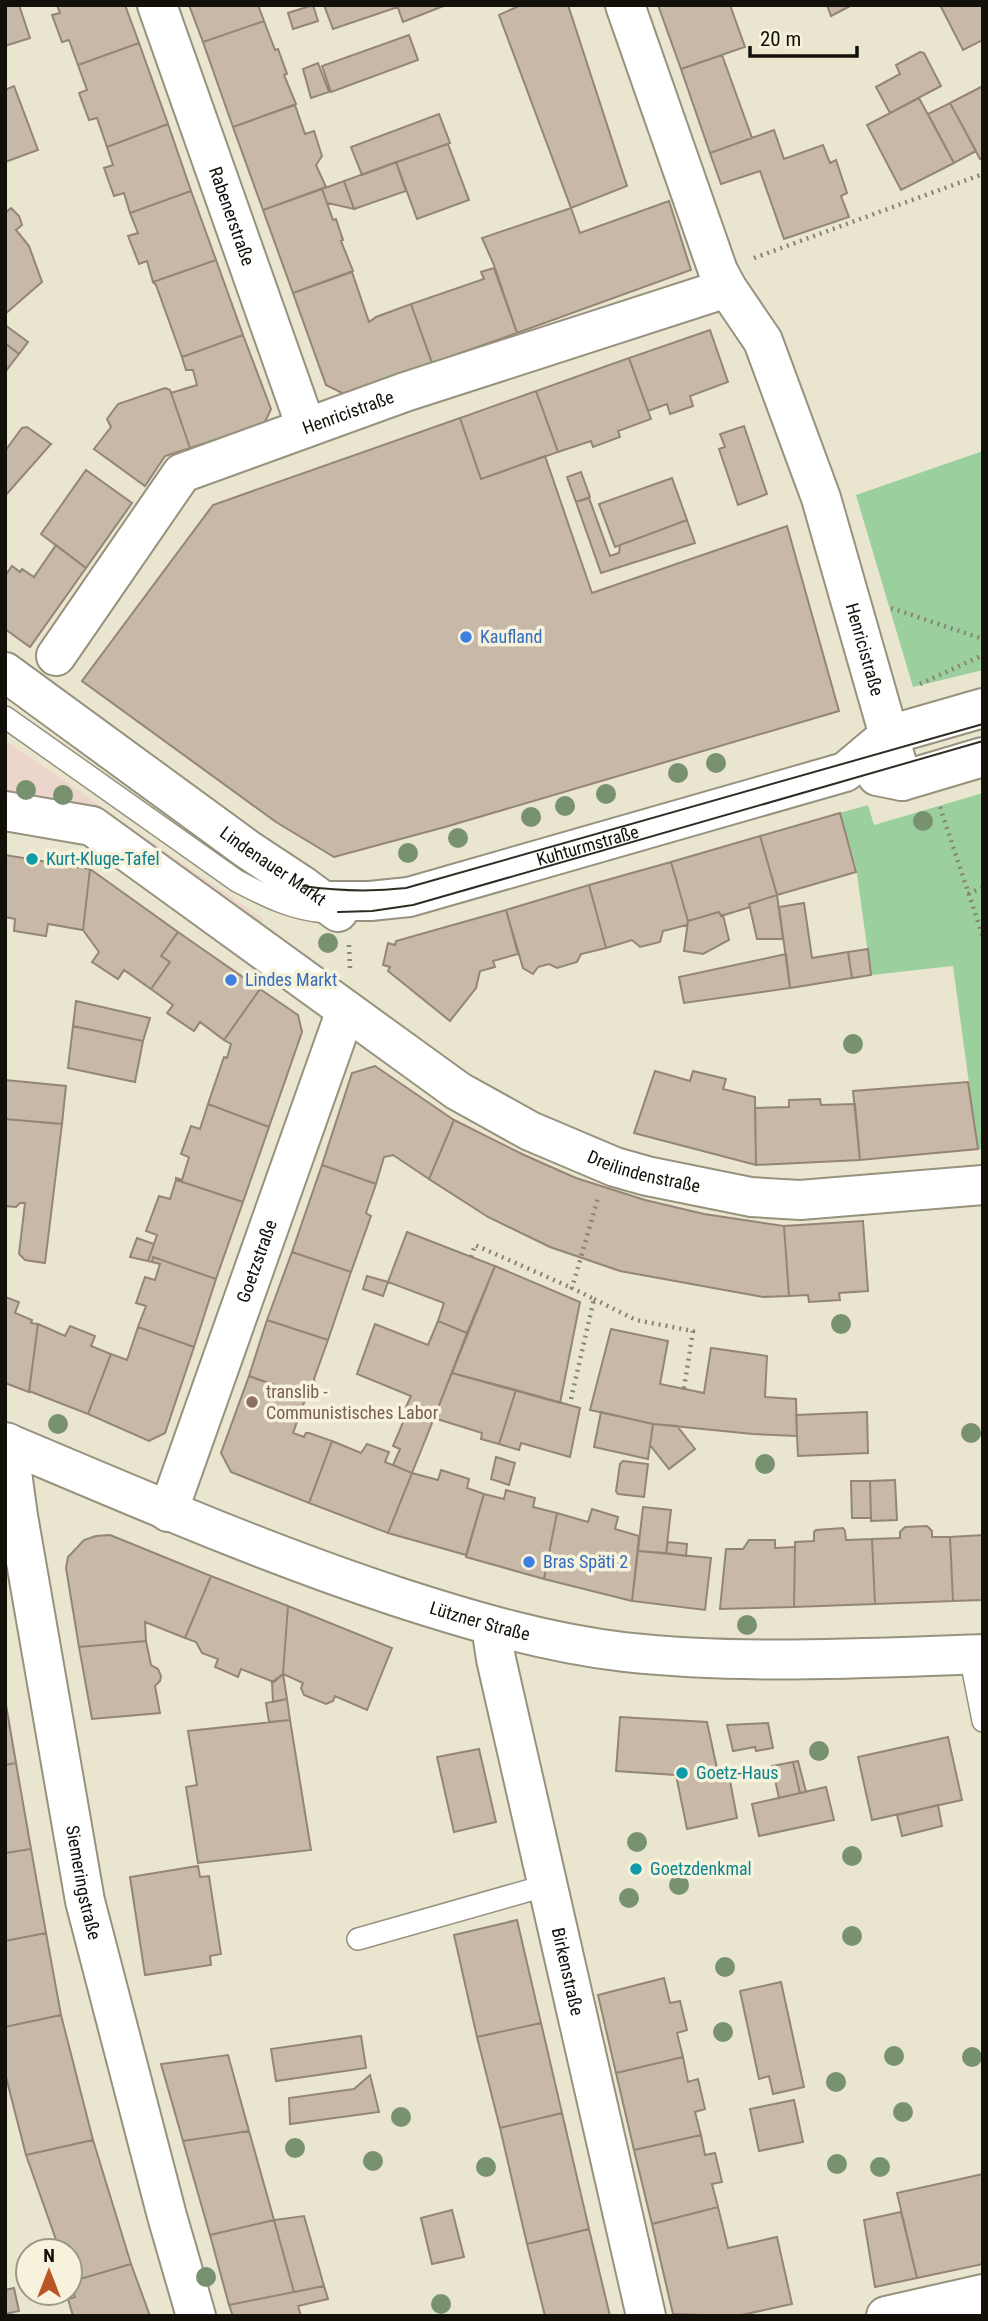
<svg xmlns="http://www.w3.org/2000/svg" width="988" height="2321" viewBox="0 0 988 2321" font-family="'Roboto Condensed',sans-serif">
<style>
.commercial{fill:#ecd5ca}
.green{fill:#9bcf9d}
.building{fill:#c7b8a8;stroke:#948576;stroke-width:2}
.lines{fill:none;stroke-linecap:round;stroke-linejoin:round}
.lane-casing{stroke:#96927e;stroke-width:24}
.street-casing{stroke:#96927e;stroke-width:42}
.primary-casing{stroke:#96927e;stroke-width:42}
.path{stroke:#898576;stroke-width:4.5;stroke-dasharray:2 5;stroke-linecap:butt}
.lane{stroke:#fff;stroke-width:21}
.street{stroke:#fff;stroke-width:38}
.primary{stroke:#fff;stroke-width:38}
.tram{stroke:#2f2c23;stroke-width:2}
.tree{fill:#789270}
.shop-dot{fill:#3f7fe0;stroke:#f7f2dc;stroke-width:2.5}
.culture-dot{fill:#0f9aa8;stroke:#f7f2dc;stroke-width:2.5}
.education-dot{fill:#8d6e63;stroke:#f7f2dc;stroke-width:2.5}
.labels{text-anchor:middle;stroke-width:7;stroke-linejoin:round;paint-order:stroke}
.street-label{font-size:18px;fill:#121009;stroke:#f7f2dc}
.shop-label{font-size:18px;fill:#366cbe;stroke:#f7f2dc;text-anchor:start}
.culture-label{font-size:18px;fill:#0d838f;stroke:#f7f2dc;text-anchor:start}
.education-label{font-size:18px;fill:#785e54;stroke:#f7f2dc;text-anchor:start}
</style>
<rect width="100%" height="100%" fill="#e9e5cf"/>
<path class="commercial" d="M5,740L263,919L258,927L5,798Z"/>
<path class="green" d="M983,451V670L913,687L856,495Z
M983,793V1149H978L953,966L871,975L856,867L840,813L868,805L874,825Z"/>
<path class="building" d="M5,5H19L30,38L5,46Z
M57,5H125L139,43L78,65L69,40L62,42L52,15L60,13Z
M189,5H258L264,21L203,42Z
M313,5L318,21L293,29L288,13Z
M324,5H397L398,7L333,29Z
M397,5H446L403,22Z
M521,5H568L627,186L571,208L499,15Z
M658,5H730L745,47L681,69Z
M827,5H852L831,16Z
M940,5H983V40L963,50Z
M264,21L275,50L278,49L287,74L284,75L296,104L233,127L203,42Z
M409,35L418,60L331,92L322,66Z
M139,43L168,124L107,147L97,118L89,120L79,93L87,90L78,65Z
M920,52L924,53L941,86L890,113L876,87L900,74L896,65Z
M722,55L752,138L710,153L681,69Z
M318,63L329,92L311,98L303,69Z
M14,86L38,150L5,162V90Z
M983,86V158L980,159L950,103Z
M919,98L954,163L901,190L867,125Z
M950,103L976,151L954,163L928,114Z
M295,105L305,134L314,131L322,156L316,165L326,187L263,210L233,127Z
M439,114L450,143L362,175L351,147Z
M168,124L191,191L130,213L124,193L114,196L104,168L113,165L107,147Z
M774,130L784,159L823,145L830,163L836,160L847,193L841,196L849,217L784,239L760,171L721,184L710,153Z
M448,144L469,200L417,219L396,162Z
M396,162L406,191L354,209L344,181Z
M344,181L354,209L327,203L322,189Z
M322,189L333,220L336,219L343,240L341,241L353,271L293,293L263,210Z
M191,191L216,260L153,282L147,261L139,264L128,236L138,233L130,213Z
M669,201L691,270L517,333L494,265L482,238L571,208L580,233Z
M11,208L19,216L22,225L16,230L29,246L42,282L5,314V213Z
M216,260L243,335L182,357L156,285L153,282Z
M494,268L517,333L432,363L411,304L484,279L481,272Z
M352,272L369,322L376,317L411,304L432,363L344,394L326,385L293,293Z
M5,325L28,342L19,354L5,343Z
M710,330L728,382L690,396L693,406L670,414L667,404L648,411L629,358Z
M243,335L271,409L264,424L190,448L171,393L197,385L193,370H186L182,357Z
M5,343L19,354L5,372Z
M629,358L651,419L618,431L620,437L593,447L591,441L558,452L536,391Z
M165,388L170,390L190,448L165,456L145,486L94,449L111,427L107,419L118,404Z
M536,391L558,452L481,479L460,418Z
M460,418L481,479L545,456L592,593L787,526L839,711L445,827L334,857L276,822L82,681L213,505Z
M744,426L767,494L738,505L719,449L725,447L720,434Z
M27,427L51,444L6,495L5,451L22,428Z
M86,470L132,503L86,568L41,534Z
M581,472L590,497L576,502L567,477Z
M672,478L687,520L615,547L599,504Z
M589,498L610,556L619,553L620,545L687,520L695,543L601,573L576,502Z
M56,545L86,568L30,647L5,629V576L12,566L20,572L22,569L34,577Z
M840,813L856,872L777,895L760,836Z
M760,836L777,895L749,904L750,907L721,916L719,912L688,921L671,862Z
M5,855L90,869L83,930L48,924L46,936L14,931L15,919L5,917Z
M671,862L688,921L687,925L663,931L660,942L640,947L632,940L606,948L589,885Z
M90,869L178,932L161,956L170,962L151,989L124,970L118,979L92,962L99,952L83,930Z
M589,885L606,948L581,954L577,962L557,968L549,964L538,967L533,974L523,968L506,910Z
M777,895L783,939H757L749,904Z
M804,903L812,958L848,952L852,978L790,988L779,907Z
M506,910L518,954L493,961L495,967L480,971L476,988L450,1021L388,971L390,967L383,965L388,943L395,945L396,941Z
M719,912L721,916L723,915L729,940L703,954L684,951L688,921Z
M178,932L260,989L224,1040L200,1022L194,1031L167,1013L173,1005L151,989L170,962L161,956Z
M868,949L871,975L852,978L848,952Z
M786,954L790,988L684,1003L679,977Z
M260,989L298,1015L302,1032L269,1127L208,1104L224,1057L227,1058L231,1044L224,1040Z
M76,1001L150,1018L143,1041L73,1026Z
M73,1026L143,1041L135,1082L68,1068Z
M375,1066L454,1120L429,1179L393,1155L384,1157L376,1184L322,1165L352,1073Z
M655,1071L690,1081L693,1071L726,1079L723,1089L755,1097L756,1165L634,1133Z
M5,1080L66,1086L62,1124L5,1119Z
M968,1082L978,1149L860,1160L853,1091Z
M820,1099L821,1105L855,1104L860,1160L756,1165L755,1108L789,1107V1100Z
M208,1104L269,1127L243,1202L176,1180V1178L182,1180L189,1157L181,1154L191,1126L200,1129Z
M5,1119L62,1124L45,1263L25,1260L19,1254L25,1203H20L16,1207L5,1206Z
M454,1120L524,1155L576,1178L645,1200L704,1214L784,1226L789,1296L763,1297L620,1271L550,1247L488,1217L429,1179Z
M322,1165L376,1184L366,1213L371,1216L351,1272L292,1252Z
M176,1180L243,1202L216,1279L153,1257L152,1262L148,1261L157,1235L146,1231L159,1196L170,1199Z
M863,1221L868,1291L839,1293L840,1300L809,1302L808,1295L789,1296L784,1226Z
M407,1232L495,1266L467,1333L438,1321L444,1303L388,1282Z
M137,1238L154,1244L148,1261L130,1257Z
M292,1252L351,1272L328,1340L267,1320Z
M153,1257L216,1279L194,1347L138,1327L146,1306L136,1303L145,1277L155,1280L160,1264L152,1262Z
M495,1266L580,1302L560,1403L452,1373Z
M367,1276L388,1282L383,1296L363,1289Z
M5,1297L19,1302L15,1313L32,1320L31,1323L38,1324L29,1392L5,1383Z
M267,1320L328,1340L314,1379L315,1382L310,1397L249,1376Z
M438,1321L467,1333L434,1418L406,1407L411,1396L357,1374L375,1324L428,1345Z
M38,1324L65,1336L70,1326L95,1336L91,1346L111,1354L88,1414L29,1391Z
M138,1327L194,1347L165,1433L149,1441L88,1414L111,1354L127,1360Z
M611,1329L668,1341L660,1384L704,1393L711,1348L767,1356L765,1397L796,1399L797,1436L753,1434L653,1424L590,1410Z
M452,1373L516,1390L499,1444L481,1439L482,1433L434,1418Z
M249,1376L306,1397L293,1433L304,1437L306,1433H309L332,1441L309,1503L231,1472L221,1453Z
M516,1390L580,1408L570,1457L521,1443L519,1450L499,1444Z
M409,1408L434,1418L412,1473L393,1465L400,1449L393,1446Z
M601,1412L653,1424L648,1459L594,1447Z
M867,1412L868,1453L798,1456L796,1415Z
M653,1424L677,1426L695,1449L669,1469L650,1445Z
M332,1441L361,1453L367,1444L389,1452L385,1462L412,1473L388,1533L309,1503Z
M496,1457L515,1463L509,1485L491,1479Z
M623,1461L648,1464L644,1497L618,1494L616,1491L620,1464Z
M441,1470L469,1479L467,1488L484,1494L466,1555L388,1533L412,1473L438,1480Z
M895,1480L897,1520L871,1521L870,1481Z
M851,1481H870L871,1518H852Z
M506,1490L535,1498L533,1507L557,1513L544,1579L466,1557L484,1494L504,1499Z
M643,1507L671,1510L666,1553L638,1551Z
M592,1509L618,1517L615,1529L639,1536L632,1601L544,1579L557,1513L588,1522Z
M927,1526L932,1531V1537H950L953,1601L875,1604L872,1539L900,1538V1532L905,1527Z
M843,1528L845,1531L846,1540L872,1539L875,1604L794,1607L795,1542L814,1541V1532L816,1530Z
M110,1535L211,1576L185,1638L145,1622L146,1641L79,1647L66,1568L68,1557L84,1540L96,1536Z
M983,1535V1600L953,1601L950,1537Z
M749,1540H775V1548L795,1547L794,1607L720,1609L726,1549H743Z
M668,1542L687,1544L686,1556L666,1553Z
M638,1551L711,1558L705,1610L632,1601Z
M211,1576L288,1606L283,1674L274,1682L241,1669L238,1677L215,1667L218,1659L202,1653L196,1642L185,1638Z
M288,1606L392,1648L367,1710L335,1696L333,1701L326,1704L304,1695L301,1688L303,1683L283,1674Z
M146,1641L151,1665L158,1669L161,1676L160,1681L155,1686L160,1713L92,1719L79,1647Z
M283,1674L287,1699L273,1702L272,1682Z
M5,1699L16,1763L5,1765Z
M287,1699L290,1720L269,1722L266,1703Z
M620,1717L707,1722L719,1778L729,1775L737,1818L687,1829L676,1775L616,1771Z
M290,1720L311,1850L198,1863L186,1787L197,1785L188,1731Z
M768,1723L773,1748L756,1751L755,1747L733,1751L727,1725Z
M948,1737L962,1800L872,1820L858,1757Z
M479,1749L496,1822L454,1832L437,1757Z
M798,1761L806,1792L800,1793L793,1762Z
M793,1762L800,1793L779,1798L772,1766Z
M16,1763L31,1849L5,1853V1765Z
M826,1787L834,1820L759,1836L752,1804Z
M938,1805L942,1826L902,1836L897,1815Z
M31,1849L46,1933L5,1941V1853Z
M198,1866L200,1877L209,1876L221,1954L210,1956L211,1965L145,1975L130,1877Z
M517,1920L541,2023L477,2037L454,1935Z
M46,1933L61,2015L5,2027V1941Z
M664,1978L670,2003L680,2001L687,2030L677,2033L683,2057L616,2073L598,1995Z
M781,1982L804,2087L773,2094L769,2076L759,2079L740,1991Z
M61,2015L93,2140L26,2155L5,2073V2027Z
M541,2023L562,2113L500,2128L477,2037Z
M361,2036L366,2068L276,2081L271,2049Z
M228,2055L249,2131L183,2141L161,2064Z
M683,2057L688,2082L698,2079L705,2109L695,2112L701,2135L634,2150L616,2073Z
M370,2075L379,2112L290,2124L289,2098L354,2089Z
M794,2100L803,2142L759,2151L750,2109Z
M562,2113L589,2229L527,2244L500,2128Z
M249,2131L274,2220L210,2235L183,2141Z
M701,2135L705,2155L715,2153L722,2182L712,2184L718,2207L652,2224L634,2150Z
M93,2140L131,2264L70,2282V2251H60L26,2155Z
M983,2174V2264L917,2278L897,2193Z
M718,2207L728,2248L777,2237L792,2304L737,2316L673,2314L652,2224Z
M452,2210L464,2257L432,2264L421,2218Z
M901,2212L917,2278L875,2287L864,2220Z
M304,2216L324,2286L294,2292L274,2220Z
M274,2220L294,2292L229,2305L210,2235Z
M589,2229L610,2316H545L527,2244Z
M131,2264L150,2316H73L68,2299L75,2297L70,2282Z
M324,2286L328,2299L298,2306L301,2316H233L229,2305Z
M14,2288L19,2311L5,2314V2290Z"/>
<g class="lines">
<g class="lane-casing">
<path id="lane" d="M5,717L237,881C266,896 293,910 326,912
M970,1655L983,1721
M358,1939L548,1885"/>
</g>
<g class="street-casing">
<g id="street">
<path id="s1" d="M157,5L306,427"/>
<path id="s2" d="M625,5L718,271L727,288L763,341L821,498L902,781"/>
<path id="s3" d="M56,656L182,473L405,392L727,288"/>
<path id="s4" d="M5,672L247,849L303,886L338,912"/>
<path d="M877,776L902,781L983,757"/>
<path id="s5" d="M5,811L92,826L458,1091L530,1131L615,1167L647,1176L751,1197L800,1200L983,1185"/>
<path id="s6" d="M324,901H370L409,897L845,772L889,735L983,708"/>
<path id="s7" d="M8,1443L18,1516L85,1901L167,2216L196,2316"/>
<path id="s8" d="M168,1512L346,1010"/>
<path id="s9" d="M491,1626L496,1659L646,2316"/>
<path d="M886,2316L983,2294"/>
</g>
</g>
<g class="primary-casing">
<g id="primary">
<path id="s10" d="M5,1442C136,1497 264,1553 398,1597C472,1621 547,1643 624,1652C743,1665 863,1658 983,1654"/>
</g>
</g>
<path class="path" d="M754,258L983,174
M891,608L983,639
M920,684L983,655
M940,807L983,937
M968,894L983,887
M349,945L350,968
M471,1257L475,1245L572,1288
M594,1299L636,1320L693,1331L684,1388
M571,1399L594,1299L572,1288L598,1198"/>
<use href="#lane" class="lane"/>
<use href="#street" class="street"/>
<use href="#primary" class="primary"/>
<path class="tram" d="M303,886C338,891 371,892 406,888L983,724
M338,912L372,911L413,905L983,741"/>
</g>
<g class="tree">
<circle cx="716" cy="763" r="10"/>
<circle cx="678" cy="773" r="10"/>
<circle cx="26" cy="790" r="10"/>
<circle cx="606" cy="794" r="10"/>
<circle cx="63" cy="795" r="10"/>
<circle cx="565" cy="806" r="10"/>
<circle cx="531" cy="817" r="10"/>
<circle cx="923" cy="821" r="10"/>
<circle cx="458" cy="838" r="10"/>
<circle cx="408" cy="853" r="10"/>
<circle cx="328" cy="943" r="10"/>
<circle cx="853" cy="1044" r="10"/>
<circle cx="841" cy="1324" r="10"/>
<circle cx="58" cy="1424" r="10"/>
<circle cx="971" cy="1433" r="10"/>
<circle cx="765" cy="1464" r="10"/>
<circle cx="747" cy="1625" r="10"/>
<circle cx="819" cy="1751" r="10"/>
<circle cx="637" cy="1842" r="10"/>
<circle cx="852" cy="1856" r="10"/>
<circle cx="679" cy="1885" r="10"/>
<circle cx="629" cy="1898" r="10"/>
<circle cx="852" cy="1936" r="10"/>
<circle cx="725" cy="1967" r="10"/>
<circle cx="723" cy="2032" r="10"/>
<circle cx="894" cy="2056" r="10"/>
<circle cx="972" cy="2057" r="10"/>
<circle cx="836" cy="2082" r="10"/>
<circle cx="903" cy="2112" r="10"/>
<circle cx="401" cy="2117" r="10"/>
<circle cx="295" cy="2148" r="10"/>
<circle cx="373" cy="2161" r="10"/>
<circle cx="837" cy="2164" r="10"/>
<circle cx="486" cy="2167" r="10"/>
<circle cx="880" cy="2167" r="10"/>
<circle cx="206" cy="2277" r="10"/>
<circle cx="441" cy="2304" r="10"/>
</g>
<g class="shop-dot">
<circle cx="466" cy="637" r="7"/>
<circle cx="231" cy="980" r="7"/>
<circle cx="529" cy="1562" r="7"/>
</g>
<g class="culture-dot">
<circle cx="32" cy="859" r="7"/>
<circle cx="682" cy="1773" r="7"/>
<circle cx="636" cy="1869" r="7"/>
</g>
<circle class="education-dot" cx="252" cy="1402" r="7"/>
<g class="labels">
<g class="street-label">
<text dy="6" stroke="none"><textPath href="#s1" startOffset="224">Rabenerstraße</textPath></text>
<text dy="6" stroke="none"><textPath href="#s3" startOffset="399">Henricistraße</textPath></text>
<text dy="6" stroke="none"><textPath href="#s2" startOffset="690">Henricistraße</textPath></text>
<text dy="6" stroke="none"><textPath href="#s6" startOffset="271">Kuhturmstraße</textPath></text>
<text dy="6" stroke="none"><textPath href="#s4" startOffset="331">Lindenauer Markt</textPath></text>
<text dy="6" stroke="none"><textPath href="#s5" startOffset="744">Dreilindenstraße</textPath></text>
<text dy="6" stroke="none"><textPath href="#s8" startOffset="266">Goetzstraße</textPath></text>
<text dy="6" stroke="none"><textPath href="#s10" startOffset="508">Lützner Straße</textPath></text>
<text dy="6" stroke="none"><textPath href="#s7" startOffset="446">Siemeringstraße</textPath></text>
<text dy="6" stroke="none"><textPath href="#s9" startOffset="354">Birkenstraße</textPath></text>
</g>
<g class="shop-label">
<text x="480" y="643">Kaufland</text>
<text x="245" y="986">Lindes Markt</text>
<text x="543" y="1568">Bras Späti 2</text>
</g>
<g class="culture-label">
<text x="46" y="865">Kurt-Kluge-Tafel</text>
<text x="696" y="1779">Goetz-Haus</text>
<text x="650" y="1875">Goetzdenkmal</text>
</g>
<g class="education-label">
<text x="266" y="1398">translib -<tspan x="266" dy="21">Communistisches Labor</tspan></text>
</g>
</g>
<rect width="988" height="2321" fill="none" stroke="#121009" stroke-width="14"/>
<g transform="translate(49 2272)"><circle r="33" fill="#f7f2dc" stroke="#9b9888" stroke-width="2"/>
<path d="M0-5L12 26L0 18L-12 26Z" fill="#ba5525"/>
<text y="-10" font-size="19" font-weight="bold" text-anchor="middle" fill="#121009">N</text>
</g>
<path d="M750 46v10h107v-10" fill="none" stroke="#121009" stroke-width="3.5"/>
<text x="760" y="46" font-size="21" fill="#121009" stroke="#f7f2dc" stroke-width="5" paint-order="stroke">20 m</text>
</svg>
